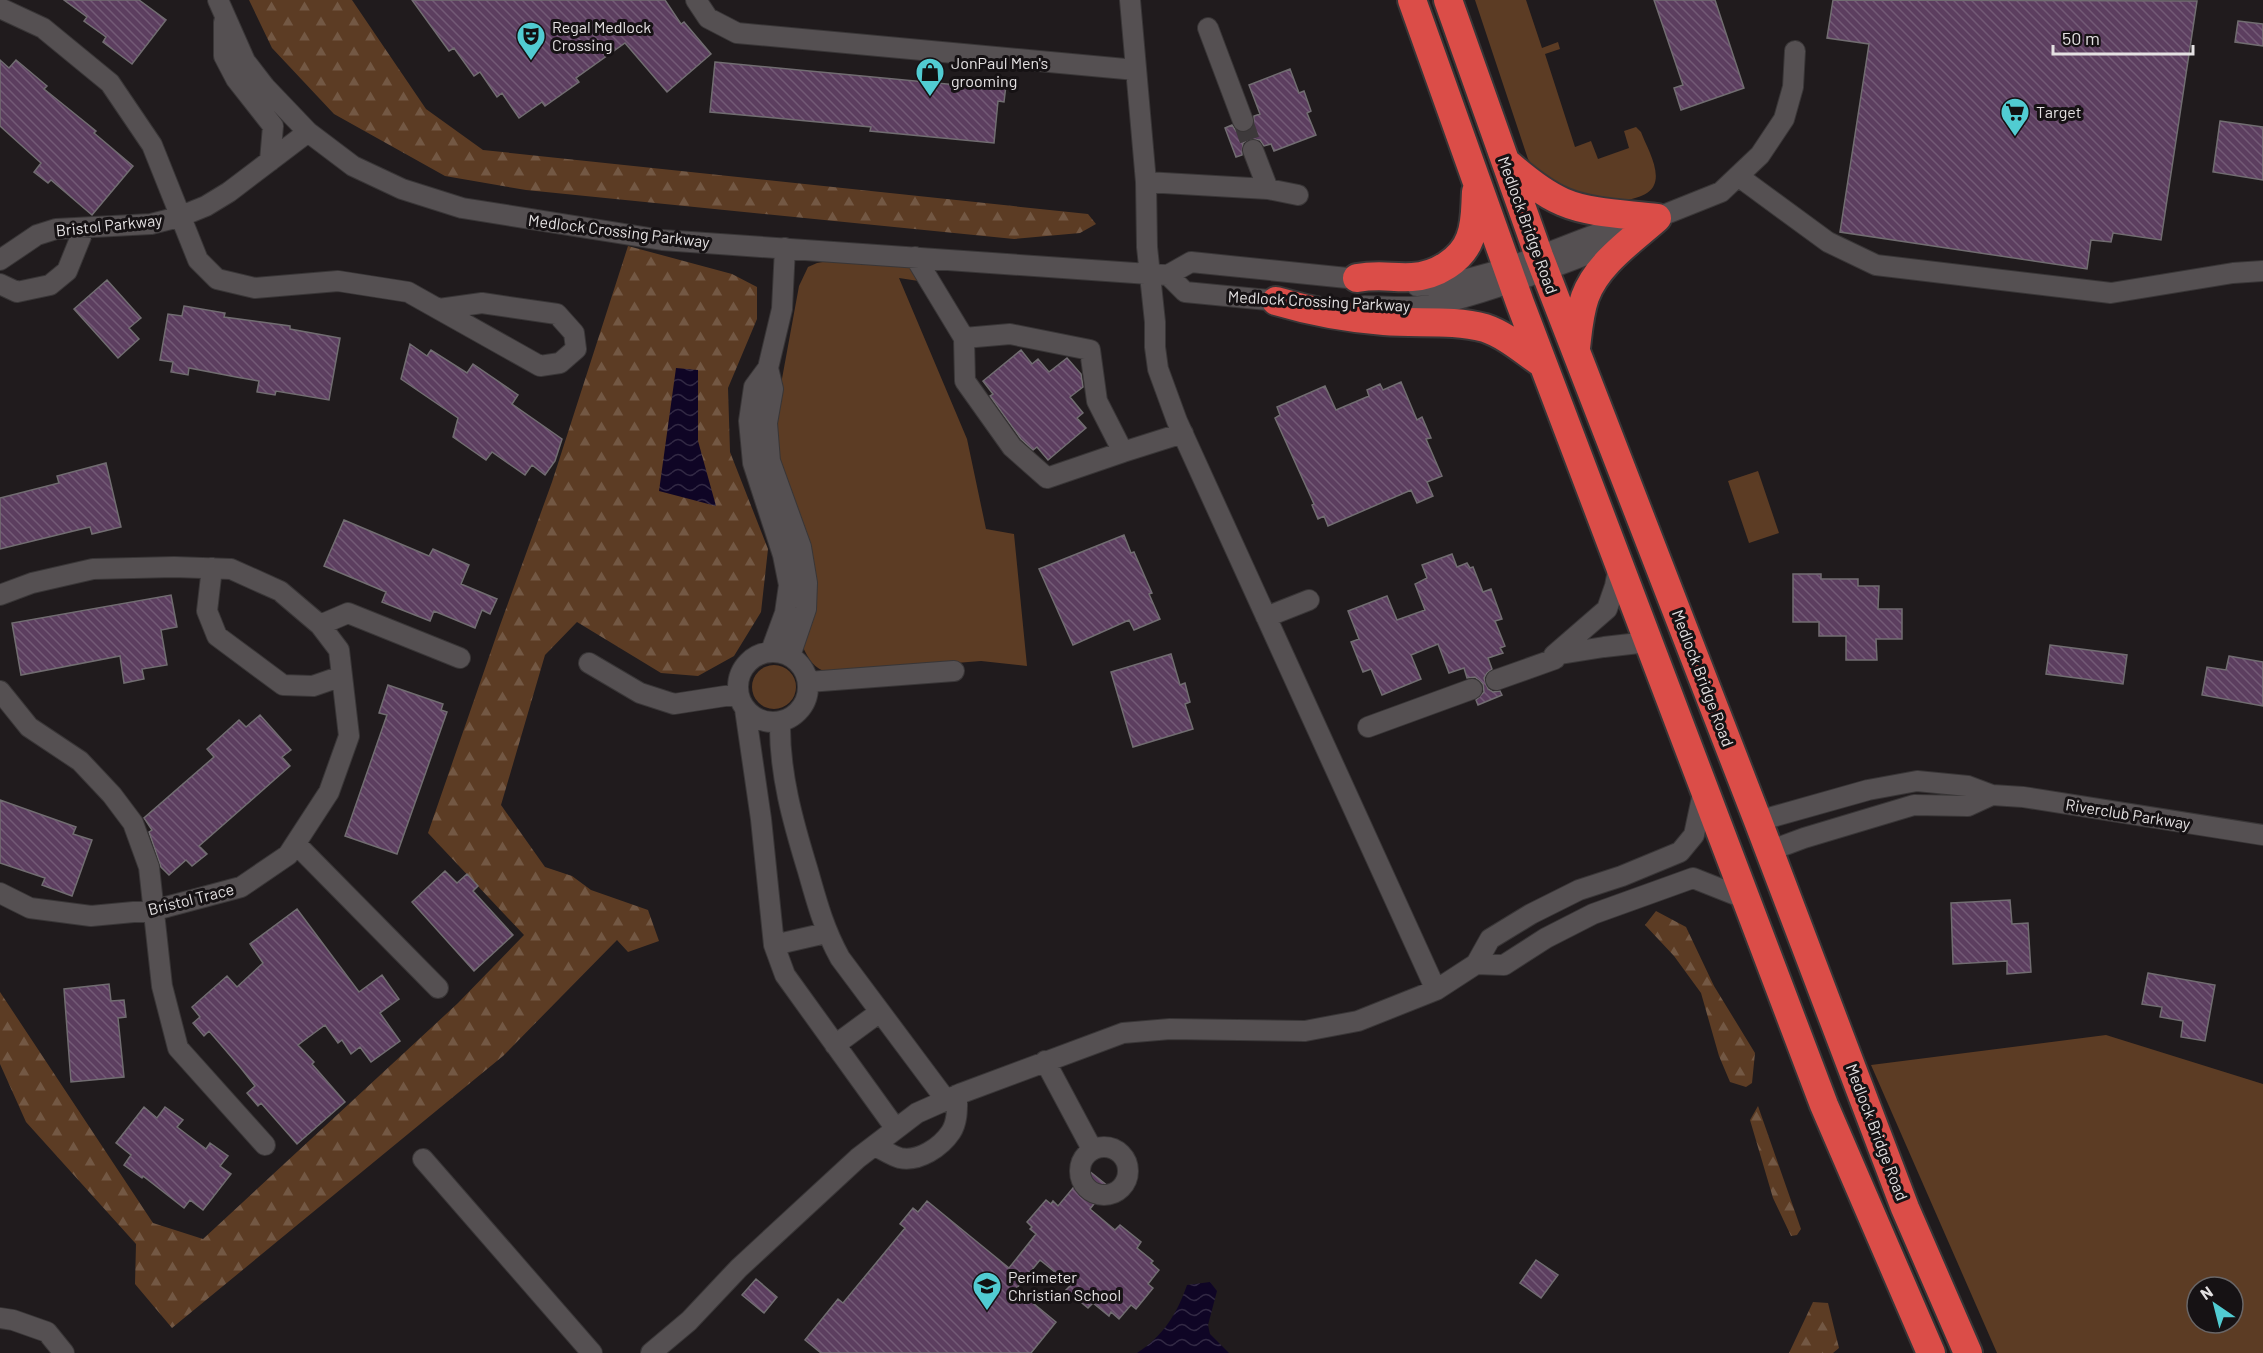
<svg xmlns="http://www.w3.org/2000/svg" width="2263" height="1353" viewBox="0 0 2263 1353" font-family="Barlow,sans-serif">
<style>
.green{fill:#5c3c24;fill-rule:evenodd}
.forest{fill:url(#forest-firs)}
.water{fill:url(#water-waves)}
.building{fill:url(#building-back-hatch);stroke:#716d71;stroke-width:1.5}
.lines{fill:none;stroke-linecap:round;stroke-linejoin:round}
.minor-tunnel{stroke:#3d393b;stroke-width:20;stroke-dasharray:20 10;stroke-linecap:butt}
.minor-casing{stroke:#393637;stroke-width:22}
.highway-casing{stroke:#393637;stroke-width:32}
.minor{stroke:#555052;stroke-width:20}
.highway{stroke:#db4d48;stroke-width:28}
.labels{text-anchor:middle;stroke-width:6;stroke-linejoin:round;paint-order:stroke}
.poi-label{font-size:16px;fill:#e4e1e2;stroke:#161214;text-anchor:start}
.street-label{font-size:16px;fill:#e4e1e2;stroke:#161214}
</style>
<defs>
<pattern id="forest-firs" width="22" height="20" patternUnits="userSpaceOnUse" patternTransform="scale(1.5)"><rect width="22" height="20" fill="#5c3c24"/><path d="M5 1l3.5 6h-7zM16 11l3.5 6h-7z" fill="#735844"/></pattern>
<pattern id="water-waves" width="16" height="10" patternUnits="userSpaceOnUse" patternTransform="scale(1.5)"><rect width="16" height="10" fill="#0f0525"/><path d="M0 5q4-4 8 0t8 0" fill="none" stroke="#322944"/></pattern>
<pattern id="building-back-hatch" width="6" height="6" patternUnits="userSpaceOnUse" patternTransform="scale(1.5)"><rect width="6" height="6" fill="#5c3e5f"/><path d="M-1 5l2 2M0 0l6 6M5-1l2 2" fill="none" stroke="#735a76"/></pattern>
</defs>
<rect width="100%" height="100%" fill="#201b1d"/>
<path class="green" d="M1475,0H1526L1542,48L1558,42L1560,49L1545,54L1575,147L1591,141L1598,159L1629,148L1624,131L1636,127L1641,132C1646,146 1661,170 1654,185C1645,207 1581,203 1563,195C1552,191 1535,169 1528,159Z
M834,260L916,268L925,282L899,278L967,439L986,529L1014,534L1027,666L981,661L830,673C813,669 808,658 801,643L810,617L779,468L775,437L779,395L799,286L808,267L817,263Z
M1758,471L1779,533L1749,543L1728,481Z
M752 687a22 22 0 1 1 44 0a22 22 0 1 1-44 0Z
M2106,1035L2263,1084V1353H1997L1871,1065ZM2197,1287H2233V1323H2197Z"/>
<path class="forest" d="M249,0H352L426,109L483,150L1088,214L1096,224L1080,233L1014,239L526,190L445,176L334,114L272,48Z
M628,246L732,274L757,287V319L728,388L730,452L768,549L761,612L734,656L698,676L661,673L577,622L545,655L501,805L545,867L572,876L591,890L648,910L659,941L628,952L617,940L503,1056L172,1328L135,1284L136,1244L26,1122L0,1064V992L153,1223L203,1239L458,1003L524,935L428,833L499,628L552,482Z
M1656,911L1686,927L1714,986L1755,1053L1752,1083L1746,1087L1730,1082L1719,1056L1701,993L1674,956L1645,925Z
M1758,1106L1801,1229L1797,1235L1791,1236L1773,1198L1750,1120Z
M1813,1302L1828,1303L1839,1348L1833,1353H1789Z"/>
<path class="water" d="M676,368L698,370V441L716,506L659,491Z
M1210,1282L1217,1291L1208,1325L1210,1334L1229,1353H1137C1163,1336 1177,1314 1187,1285Z"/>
<path class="building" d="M64,0H139L166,20L132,64L103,42L106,37L84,21L87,17Z
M412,0H665L681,24L684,22L711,54L667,92L625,43L576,78L579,82L545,106L542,102L519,118L502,93L497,97L480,72L474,76L454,48L449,51Z
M1654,0H1715L1744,88L1681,110L1674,88L1683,85Z
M1833,0L2197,1L2161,240L2113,233L2111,242L2091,240L2087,269L1840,232L1869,44L1827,38Z
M2238,21L2263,24V46L2235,42Z
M0,60L9,68L16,60L47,86L44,89L96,131L94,133L133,166L92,215L51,180L48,183L34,172L41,163L0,126Z
M715,62L989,88V83L1006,85L1004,102L998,101L994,143L870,131L871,127L710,112Z
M1290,69L1299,93L1304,91L1311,111L1307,113L1316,135L1274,151L1271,144L1264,146L1260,140L1249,139L1243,143L1242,155L1236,157L1225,128L1232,125L1236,131L1242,133L1248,132L1253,128L1254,116L1260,114L1249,85Z
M2220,121L2263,127V180L2213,172Z
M107,280L141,318L129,328L139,339L118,358L74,309Z
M184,306L225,313L224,317L290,326V329L340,338L329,400L276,391L275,395L257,392L259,381L236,377L189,368L188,375L171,372L173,362L160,360L168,314L182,316Z
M410,344L427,356L431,350L467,373L473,364L518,395L512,404L562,439L555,461L545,475L532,465L525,475L492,452L486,460L453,437L458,418L401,379Z
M1021,350L1032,364L1038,359L1049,372L1067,358L1081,374L1083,387L1070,397L1083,413L1077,418L1086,428L1048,460L1037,447L1033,450L1021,439L990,396L993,394L983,381Z
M1401,382L1417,420L1422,417L1431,438L1426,439L1442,476L1427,482L1433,496L1417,503L1411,490L1328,526L1324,516L1318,519L1312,505L1314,504L1275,418L1280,415L1277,407L1325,386L1336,410L1369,396L1367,390L1380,384L1383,390Z
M106,463L121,527L92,534L90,527L0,549V498L59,483L57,476Z
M344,520L429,556L433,549L469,565L461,584L497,599L490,614L482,610L475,628L434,611L430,621L382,602L386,592L324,566Z
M1124,535L1131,553L1134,552L1152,593L1149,594L1160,619L1134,630L1129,620L1073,645L1039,569Z
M1452,554L1457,567L1467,563L1470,568L1473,567L1483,592L1491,589L1502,619L1495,621L1505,646L1500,648L1503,653L1488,658L1492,669L1487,673L1484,678L1488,689L1493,692L1500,691L1502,695L1478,705L1476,700L1484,692L1483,684L1475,677L1467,678L1464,668L1449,673L1438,644L1411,655L1421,679L1382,695L1371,669L1363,672L1351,642L1359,639L1348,611L1387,596L1397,620L1425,610L1415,584L1427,578L1422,565Z
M1793,574H1821V579H1858V586H1879L1878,609H1902V639H1876L1877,660H1846V636H1819V622H1793Z
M171,595L177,627L161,630L167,665L142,669L144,679L124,683L120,656L21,675L12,623Z
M2050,645L2127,655L2123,684L2046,674Z
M1171,654L1180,685L1185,683L1190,702L1185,704L1193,729L1133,747L1111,672Z
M2229,656L2263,662V706L2202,695L2207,667L2226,670Z
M388,685L443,704L441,710L447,712L397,854L345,836L387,715L379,713Z
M260,715L291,750L282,757L290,766L199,846L207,854L192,866L186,860L169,875L161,867L149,832L152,830L144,818L214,757L207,749L239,720L246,727Z
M0,800L76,827L73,834L92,840L72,896L42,885L45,878L0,863Z
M445,871L457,883L467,874L478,886L473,891L513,935L474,971L412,902Z
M2010,900L2012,924L2028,923L2031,972L2007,974V961L1953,964L1951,903Z
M297,909L359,992L382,975L399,999L380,1013L400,1041L371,1062L360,1047L351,1054L342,1040L338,1043L325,1025L298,1045L314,1062L312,1064L345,1102L297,1144L261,1103L258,1106L247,1093L255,1086L240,1067L209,1031L204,1036L193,1023L200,1017L192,1007L227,976L237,987L263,963L250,944Z
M2148,973L2215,985L2205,1041L2181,1037L2183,1021L2160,1017L2162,1007L2142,1004Z
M109,984L111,1001L124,1000L126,1017L118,1018L124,1077L71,1082L64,989Z
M144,1107L157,1118L165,1107L183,1120L177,1127L206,1149L210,1143L228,1156L220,1166L231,1174L203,1210L190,1200L184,1208L143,1176L142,1178L124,1165L131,1155L116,1143Z
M1088,1170L1108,1186L1090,1209L1115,1230L1120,1225L1141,1242L1137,1248L1153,1261L1151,1263L1159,1270L1148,1284L1153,1288L1136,1309L1131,1305L1119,1319L1111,1312L1109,1316L1093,1303L1088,1308L1066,1290L1071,1285L1040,1260L1016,1289L1056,1322L1031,1353H821L805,1340L838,1299L843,1303L905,1228L900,1224L913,1208L918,1212L927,1201L1009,1268L1036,1234L1030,1229L1032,1227L1027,1222L1046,1200L1051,1204L1053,1201L1058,1206Z
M1536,1260L1558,1275L1541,1298L1520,1283Z
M756,1279L777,1297L764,1313L742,1295Z"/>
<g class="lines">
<path class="minor-tunnel" d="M1243,121L1253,150"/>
<g class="minor-casing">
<path id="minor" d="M218,0L245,61L265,87L308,132L353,166L402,189L462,208L662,240L1149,274L1168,275L1191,262L1367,280
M696,0L708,18L737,33L1136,70
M1130,0L1146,182L1147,247L1155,322V347L1158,369L1177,421L1436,990
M0,8L43,28L110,83L152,145L198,260L217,279L255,288L338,281L408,292L540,366L560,363L576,349L574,333L557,314L482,303L439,309
M224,22V56L236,79L273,126L270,161
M1208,28L1243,121
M1253,150L1268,189
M1738,176L1828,242L1876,265L2111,293L2233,273L2263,271
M1146,182L1268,189L1298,195
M915,257L964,338L1010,334L1090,350L1097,401L1123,452L1183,433
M0,260L37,235L56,229L151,224L179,217L206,206L229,192L308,132
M1168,275L1185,292L1289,302
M0,284L17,292L50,285L67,271L84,229
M1417,286C1485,283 1548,251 1611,229L1626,230L1721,192L1760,155L1784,119L1793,87L1795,51
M1364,306C1391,307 1420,309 1447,302C1505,287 1561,264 1617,243L1623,235
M964,338L965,381L1012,447L1047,478L1123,452
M768,368L782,309L785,248
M212,568L207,611L217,636L283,685L313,686L342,676
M0,595L32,583L93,569L174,567L231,569L280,591L320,625L339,650L349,736L329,792L288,855L241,887L155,910L91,916L30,908L0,893
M1266,617L1309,600
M320,625L348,613L460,658
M771,651L785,613L789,585L783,555L753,463L749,421L754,387L768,368L773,389L767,423L770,461L801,547L807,583L806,609L790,656
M738 687a35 35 0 1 1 70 0a35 35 0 1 1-70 0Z
M1554,655L1607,609L1615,586L1619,565
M1554,655L1604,647L1648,642
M589,663L640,693L674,704L738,694
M1496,680L1555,659
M808,682L954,671
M0,691L29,727L80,761L112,795L133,823L149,867L162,986L178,1048L265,1145
M745,709L761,819L774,945L785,975L896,1129
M780,721C779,773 793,822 808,871C817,903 824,929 840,958L946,1100
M1368,727L1472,689
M1704,788L1694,835L1680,852L1622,876L1579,890L1531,914L1490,939L1476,964L1504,965L1546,938L1593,914L1693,878L1746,899
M1758,821L1868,790L1917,781L1968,786L1992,795L2023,797L2263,835
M296,844L438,988
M1769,851L1804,838L1914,805L1968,806L1992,795
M774,945L826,933
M835,1045L880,1012
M1045,1061L1092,1149
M875,1146C882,1149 892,1156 900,1158C919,1162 941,1147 951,1132C958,1121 957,1107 957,1095
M1080 1171a24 24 0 1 1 48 0a24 24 0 1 1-48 0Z
M423,1159L592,1353
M0,1318L13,1320L47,1332L64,1353
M651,1353L689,1321L739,1268L858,1158L917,1113L962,1093L1123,1033L1170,1029L1305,1031L1358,1021L1436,990L1476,964"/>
</g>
<g class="highway-casing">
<path id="highway" d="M1412,0L1520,303L1824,1105L1931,1353
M1448,0L1539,256L1758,821L1905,1208L1968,1353
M1506,162C1523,177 1542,193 1563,202C1591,214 1627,214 1657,218
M1357,278C1380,274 1391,278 1412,277C1436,276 1462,260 1470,238C1476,223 1475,207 1476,192
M1276,301C1313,312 1346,318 1384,321C1417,324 1452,319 1485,328C1506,335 1525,352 1543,364
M1576,348C1578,331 1579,314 1585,297C1597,264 1631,241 1657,218"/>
</g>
<use href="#minor" class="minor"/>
<use href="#highway" class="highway"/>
</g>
<defs>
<g id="theatre-pin" transform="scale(1.5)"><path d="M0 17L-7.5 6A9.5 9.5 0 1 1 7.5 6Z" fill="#51ccd2" stroke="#161214"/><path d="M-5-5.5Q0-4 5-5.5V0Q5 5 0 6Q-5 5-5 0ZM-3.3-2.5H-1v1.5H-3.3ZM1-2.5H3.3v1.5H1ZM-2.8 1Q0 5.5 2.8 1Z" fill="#111"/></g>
<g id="shop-pin" transform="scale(1.5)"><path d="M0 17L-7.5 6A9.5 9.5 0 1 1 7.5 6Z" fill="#51ccd2" stroke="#161214"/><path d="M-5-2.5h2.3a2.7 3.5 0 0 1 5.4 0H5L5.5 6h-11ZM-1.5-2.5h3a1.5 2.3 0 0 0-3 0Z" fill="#111"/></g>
<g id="supermarket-pin" transform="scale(1.5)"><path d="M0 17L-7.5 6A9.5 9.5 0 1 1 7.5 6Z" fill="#51ccd2" stroke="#161214"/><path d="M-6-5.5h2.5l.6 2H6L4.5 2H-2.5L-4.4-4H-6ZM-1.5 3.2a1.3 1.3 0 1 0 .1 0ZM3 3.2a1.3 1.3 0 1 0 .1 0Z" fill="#111"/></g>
<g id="school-pin" transform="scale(1.5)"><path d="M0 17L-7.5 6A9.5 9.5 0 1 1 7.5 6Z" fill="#51ccd2" stroke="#161214"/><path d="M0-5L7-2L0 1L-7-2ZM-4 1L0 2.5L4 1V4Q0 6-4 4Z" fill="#111"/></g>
</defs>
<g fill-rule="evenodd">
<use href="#theatre-pin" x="531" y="36"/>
<use href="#shop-pin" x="930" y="72"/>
<use href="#supermarket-pin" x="2015" y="112"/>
<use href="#school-pin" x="987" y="1286"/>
</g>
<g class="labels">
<g class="poi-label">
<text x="552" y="33">Regal Medlock<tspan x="552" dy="18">Crossing</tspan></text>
<text x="951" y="69">JonPaul Men's<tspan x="951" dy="18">grooming</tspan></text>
<text x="2036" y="118">Target</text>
<text x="1008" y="1283">Perimeter<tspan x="1008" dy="18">Christian School</tspan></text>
</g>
<g class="street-label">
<text transform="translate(109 225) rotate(-6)" y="6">Bristol Parkway</text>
<text transform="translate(1528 225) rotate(70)" y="6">Medlock Bridge Road</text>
<text transform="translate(619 231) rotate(7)" y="6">Medlock Crossing Parkway</text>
<text transform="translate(1319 301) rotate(3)" y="6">Medlock Crossing Parkway</text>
<text transform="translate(1703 678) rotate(69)" y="6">Medlock Bridge Road</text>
<text transform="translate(2128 814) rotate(9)" y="6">Riverclub Parkway</text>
<text transform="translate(191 899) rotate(-14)" y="6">Bristol Trace</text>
<text transform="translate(1877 1132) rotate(69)" y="6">Medlock Bridge Road</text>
</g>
</g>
<g transform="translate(2215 1305) rotate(325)"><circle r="28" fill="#161214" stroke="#686566" stroke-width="1.5"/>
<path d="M0-4.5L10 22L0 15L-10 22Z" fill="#51ccd2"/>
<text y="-9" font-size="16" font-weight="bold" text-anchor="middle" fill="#e4e1e2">N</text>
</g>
<path d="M2053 45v9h140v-9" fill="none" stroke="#e4e1e2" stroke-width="3"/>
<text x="2062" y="45" font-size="18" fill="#e4e1e2" stroke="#161214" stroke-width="4.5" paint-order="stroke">50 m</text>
</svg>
